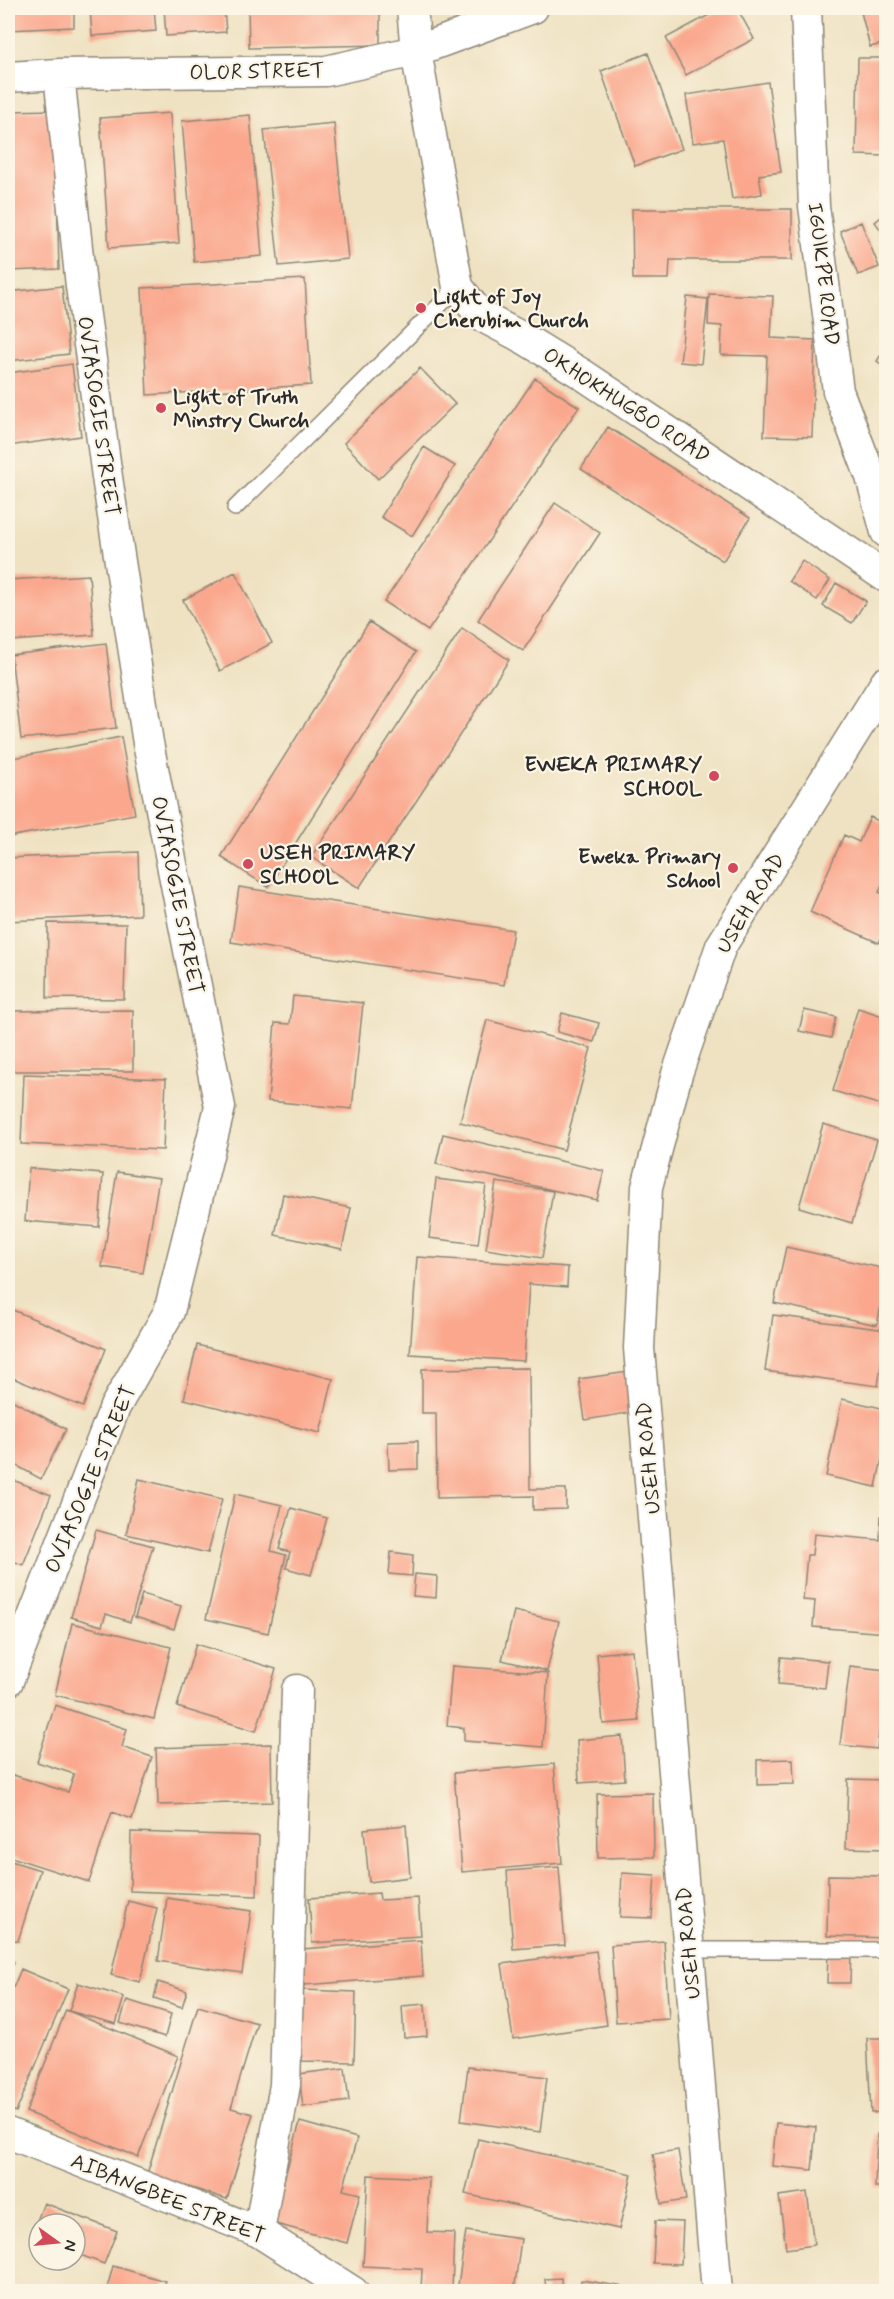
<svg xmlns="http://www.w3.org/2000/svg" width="894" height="2299" viewBox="0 0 894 2299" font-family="Mynerve,sans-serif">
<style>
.building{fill:#faa78d}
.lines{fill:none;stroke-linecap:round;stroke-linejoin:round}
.service-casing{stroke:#8d8676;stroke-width:18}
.minor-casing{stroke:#8d8676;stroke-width:33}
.service{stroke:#fff;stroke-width:15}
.minor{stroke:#fff;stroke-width:30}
.poi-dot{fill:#d1495b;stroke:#fcf5e5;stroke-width:2}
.labels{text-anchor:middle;stroke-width:4.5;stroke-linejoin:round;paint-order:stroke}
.street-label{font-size:21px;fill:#2b2b2b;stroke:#fcf5e5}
.poi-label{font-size:21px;font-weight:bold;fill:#2b2b2b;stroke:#fcf5e5;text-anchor:start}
</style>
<rect width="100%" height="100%" fill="#fcf5e5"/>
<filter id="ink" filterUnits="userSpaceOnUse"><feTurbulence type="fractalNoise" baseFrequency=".0167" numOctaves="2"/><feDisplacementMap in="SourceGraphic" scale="12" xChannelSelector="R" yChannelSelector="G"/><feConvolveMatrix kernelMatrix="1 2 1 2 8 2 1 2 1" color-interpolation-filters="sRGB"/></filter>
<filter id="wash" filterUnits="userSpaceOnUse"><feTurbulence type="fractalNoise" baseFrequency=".008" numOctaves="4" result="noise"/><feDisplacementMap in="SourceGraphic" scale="24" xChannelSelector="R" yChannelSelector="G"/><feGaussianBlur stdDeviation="1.35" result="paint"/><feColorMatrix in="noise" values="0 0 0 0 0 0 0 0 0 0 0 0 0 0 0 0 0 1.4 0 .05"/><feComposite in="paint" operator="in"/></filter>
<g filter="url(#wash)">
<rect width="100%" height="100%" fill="#efe2c2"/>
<g id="blocks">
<path class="building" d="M8,8H74V27L8,30Z
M90,8H154L156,31L92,36Z
M164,8H224L226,32L166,36Z
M248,8H380V45L249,48Z
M722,8H737L754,39L686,75L666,38Z
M860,8H886V43L870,47Z
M648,53L682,149L635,166L601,71Z
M858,58H886V156L856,155Z
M768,82L781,172L759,175L762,194L732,199L723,139L693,143L686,95Z
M55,110L59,269L8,271V111Z
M170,113L179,243L109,248L100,118Z
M250,115L262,256L194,262L182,121Z
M334,123L348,259L279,266L264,130Z
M632,209H792V260H670L669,279H633Z
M886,213V237L875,222Z
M861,222L879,267L858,275L840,231Z
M305,279L311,385L147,395L142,288Z
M62,286L69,354L8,361V292Z
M709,294L773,296L771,338L815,340L812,437L764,436L767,356L721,355L722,326L708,325Z
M687,297L708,299L701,364L680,362Z
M886,347V368L877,361Z
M72,364L81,436L8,446V373Z
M420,368L455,404L378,479L344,443Z
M535,378L579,407L428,631L384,602Z
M608,427L750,518L723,561L581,469Z
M424,447L455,466L412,536L381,517Z
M555,503L600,533L523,651L478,620Z
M802,561L830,580L817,600L789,581Z
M235,572L272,643L220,671L183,600Z
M89,575L94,635L11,641L8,580Z
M836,583L866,601L852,623L823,606Z
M369,622L416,652L268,887L221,857Z
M462,628L509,660L359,888L311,857Z
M106,643L116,728L21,739L11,655Z
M8,710L12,738L8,739Z
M121,737L135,814L8,837V759Z
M870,817L886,824V876L879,892L886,895V926L879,943L810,912L844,835L859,842Z
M138,852L140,915L8,921V858Z
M239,887L513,930L504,985L231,942Z
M48,923L126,924L124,999L47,998Z
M293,996L363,1003L352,1109L268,1101L275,1023L290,1024Z
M858,1008L886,1017V1100L885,1106L833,1091Z
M133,1010V1071H8V1011Z
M804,1010L836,1017L831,1038L799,1031Z
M562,1013L599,1023L594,1042L557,1032Z
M487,1020L591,1048L564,1150L460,1122Z
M24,1074L166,1079L163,1150L21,1144Z
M823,1124L877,1140L852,1223L799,1207Z
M443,1134L604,1171L597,1200L436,1164Z
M29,1168L103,1174L99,1227L25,1221Z
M117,1172L159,1178L143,1273L102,1267Z
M436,1179L486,1185L478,1244L429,1238Z
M496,1182L553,1191L542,1258L486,1249Z
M283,1194L351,1208L342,1249L275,1235Z
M786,1247L886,1269V1282L877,1325L774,1303Z
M417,1257L568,1267L567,1287L529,1284L524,1361L410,1354Z
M8,1308L106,1349L83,1407L8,1376Z
M773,1315L886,1330L878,1386L765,1371Z
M197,1345L333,1379L320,1433L184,1399Z
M529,1368L530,1489H566V1509L533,1510V1496L437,1498L436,1413H422V1369Z
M628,1372L634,1412L585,1420L579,1379Z
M8,1398L66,1429L41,1479L8,1461Z
M842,1399L886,1409V1440L876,1487L826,1476Z
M418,1441V1469L389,1470L388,1442Z
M8,1478L51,1495L23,1565L8,1559Z
M139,1479L222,1499L208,1553L126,1534Z
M235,1494L282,1505L271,1551L286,1555L268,1633L206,1619Z
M291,1508L327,1518L311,1575L286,1568L290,1552L279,1549Z
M881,1516H886V1633L813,1627L815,1601L803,1600L807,1555H812L814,1534L880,1540Z
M96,1530L153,1546L130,1622L106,1614L102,1626L71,1617Z
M391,1552L413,1555L412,1576L389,1574Z
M415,1574L437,1576L436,1598L413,1596Z
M142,1594L181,1606L174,1629L135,1617Z
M514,1611L559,1621L547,1671L502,1660Z
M72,1623L171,1647L154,1719L55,1695Z
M196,1644L276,1669L256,1731L177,1707Z
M632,1650L639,1721L603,1724L597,1654Z
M781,1657L828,1661L825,1688L778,1684Z
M452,1666L548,1673L543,1747L464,1741V1728L447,1726Z
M850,1666L886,1670V1732L879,1731L877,1749L840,1745Z
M55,1705L127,1729L122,1747L152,1757L132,1819L112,1812L89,1882L8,1856V1793L13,1775L68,1792L74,1774L37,1762Z
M622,1736L625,1780L579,1783L577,1740Z
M271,1744L272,1802L158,1805L156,1748Z
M793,1759L794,1784L757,1785V1760Z
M554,1764L562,1863L462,1872L454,1773Z
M848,1779L886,1780V1849L846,1848Z
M653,1793L654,1857L598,1858L597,1794Z
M406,1825L410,1877L369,1882L364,1829Z
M131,1832L259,1836L257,1896L130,1891Z
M8,1860L40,1870L18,1941L8,1938Z
M559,1867L565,1945L513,1949L507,1871Z
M622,1873L655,1875L652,1918L620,1917Z
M828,1875L886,1876V1938L827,1936Z
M379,1893L380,1900L418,1898L421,1936L312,1943L309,1898Z
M167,1898L251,1911L242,1973L158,1961Z
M128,1901L157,1908L140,1982L111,1975Z
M421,1940L423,1976L304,1985L302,1949Z
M664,1941L669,2019L616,2022L611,1945Z
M596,1951L607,2025L513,2039L502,1964Z
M828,1952H851L850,1983H827Z
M8,1959L14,1962L8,1978Z
M21,1969L68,1989L16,2112L8,2108V2000Z
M158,1982L187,1991L182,2007L154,1998Z
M78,1983L124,1997L116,2024L69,2011Z
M302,1990L356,1992L354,2062L299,2061Z
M127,2000L171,2014L165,2037L120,2023Z
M425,2004L427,2036L404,2038L402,2006Z
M198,2006L257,2023L231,2108L253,2114L227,2199L147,2174Z
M66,2010L178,2056L138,2157L26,2112Z
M867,2038H886V2112L871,2113Z
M468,2067L547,2077L540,2132L461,2121Z
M345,2068L349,2101L303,2107L299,2074Z
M300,2122L357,2138L343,2190L360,2194L347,2243L272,2223Z
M776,2123L816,2127L812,2170L772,2166Z
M877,2134L886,2135V2187H875Z
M478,2139L632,2174L619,2229L465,2194Z
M678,2150L686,2200L661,2204L653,2154Z
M368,2175L429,2178L427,2232L454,2233L452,2292H421L422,2269L363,2266Z
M807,2192L814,2245L786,2249L779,2196Z
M44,2203L117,2231L104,2264L75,2253V2224H39V2239L31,2236Z
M884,2217H886V2292H882Z
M655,2221L683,2222L681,2264L653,2263Z
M466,2231L521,2239L514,2292H457Z
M113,2266L165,2281L161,2292H106Z
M561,2278L562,2292H546L545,2279Z
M581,2280L632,2288L631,2292H579Z"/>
</g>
</g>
<g filter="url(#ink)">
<use href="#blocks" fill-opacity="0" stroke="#8d8676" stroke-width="1.5"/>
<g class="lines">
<g class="service-casing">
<path id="service" d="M235,508L458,287
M689,1950H886"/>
</g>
<g class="minor-casing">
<path id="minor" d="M412,8L416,51L458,287L481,316L523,338L582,374L886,577
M806,8L814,206L838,391L871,477L886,532
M8,77L59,74L326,71L416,51L533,8
M8,1681L115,1407L169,1312L220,1107L148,743L108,484L81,286L59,74
M8,2133L259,2232L353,2292
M259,2232L285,2085L297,1690
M717,2292L639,1348L647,1187L677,1074L721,946L886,682"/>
</g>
<use href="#service" class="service"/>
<use href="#minor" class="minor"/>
</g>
</g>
<g class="poi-dot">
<circle cx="421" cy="308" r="6"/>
<circle cx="161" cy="408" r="6"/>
<circle cx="714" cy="776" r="6"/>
<circle cx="248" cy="864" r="6"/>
<circle cx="733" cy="868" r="6"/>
</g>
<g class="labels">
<g class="street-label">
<text transform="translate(257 71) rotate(-1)" y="7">OLOR STREET</text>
<text transform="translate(824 274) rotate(83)" y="7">IGUIKPE ROAD</text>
<text transform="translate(627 405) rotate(33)" y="7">OKHOKHUGBO ROAD</text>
<text transform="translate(99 416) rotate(82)" y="7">OVIASOGIE STREET</text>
<text transform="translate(178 895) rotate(79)" y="7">OVIASOGIE STREET</text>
<text transform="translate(750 903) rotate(-59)" y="7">USEH ROAD</text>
<text transform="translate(648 1458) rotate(-95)" y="7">USEH ROAD</text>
<text transform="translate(90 1479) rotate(-67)" y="7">OVIASOGIE STREET</text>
<text transform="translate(688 1943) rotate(-95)" y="7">USEH ROAD</text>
<text transform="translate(168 2198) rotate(22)" y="7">AIBANGBEE STREET</text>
</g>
<g class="poi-label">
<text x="433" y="303">Light of Joy<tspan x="433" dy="24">Cherubim Church</tspan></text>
<text x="173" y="403">Light of Truth<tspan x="173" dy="24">Minstry Church</tspan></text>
<text x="702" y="771" text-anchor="end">EWEKA PRIMARY<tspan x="702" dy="24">SCHOOL</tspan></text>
<text x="260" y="859">USEH PRIMARY<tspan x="260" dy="24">SCHOOL</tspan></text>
<text x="721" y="863" text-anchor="end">Eweka Primary<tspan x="721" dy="24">School</tspan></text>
</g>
</g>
<rect width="894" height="2299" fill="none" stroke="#fcf5e5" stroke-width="30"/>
<g transform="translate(57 2242) rotate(105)"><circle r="28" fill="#fcf5e5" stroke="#a8a49b" stroke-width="1.5"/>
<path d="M0-4.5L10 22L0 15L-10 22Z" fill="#d1495b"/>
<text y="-9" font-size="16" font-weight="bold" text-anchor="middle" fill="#2b2b2b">N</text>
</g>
</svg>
